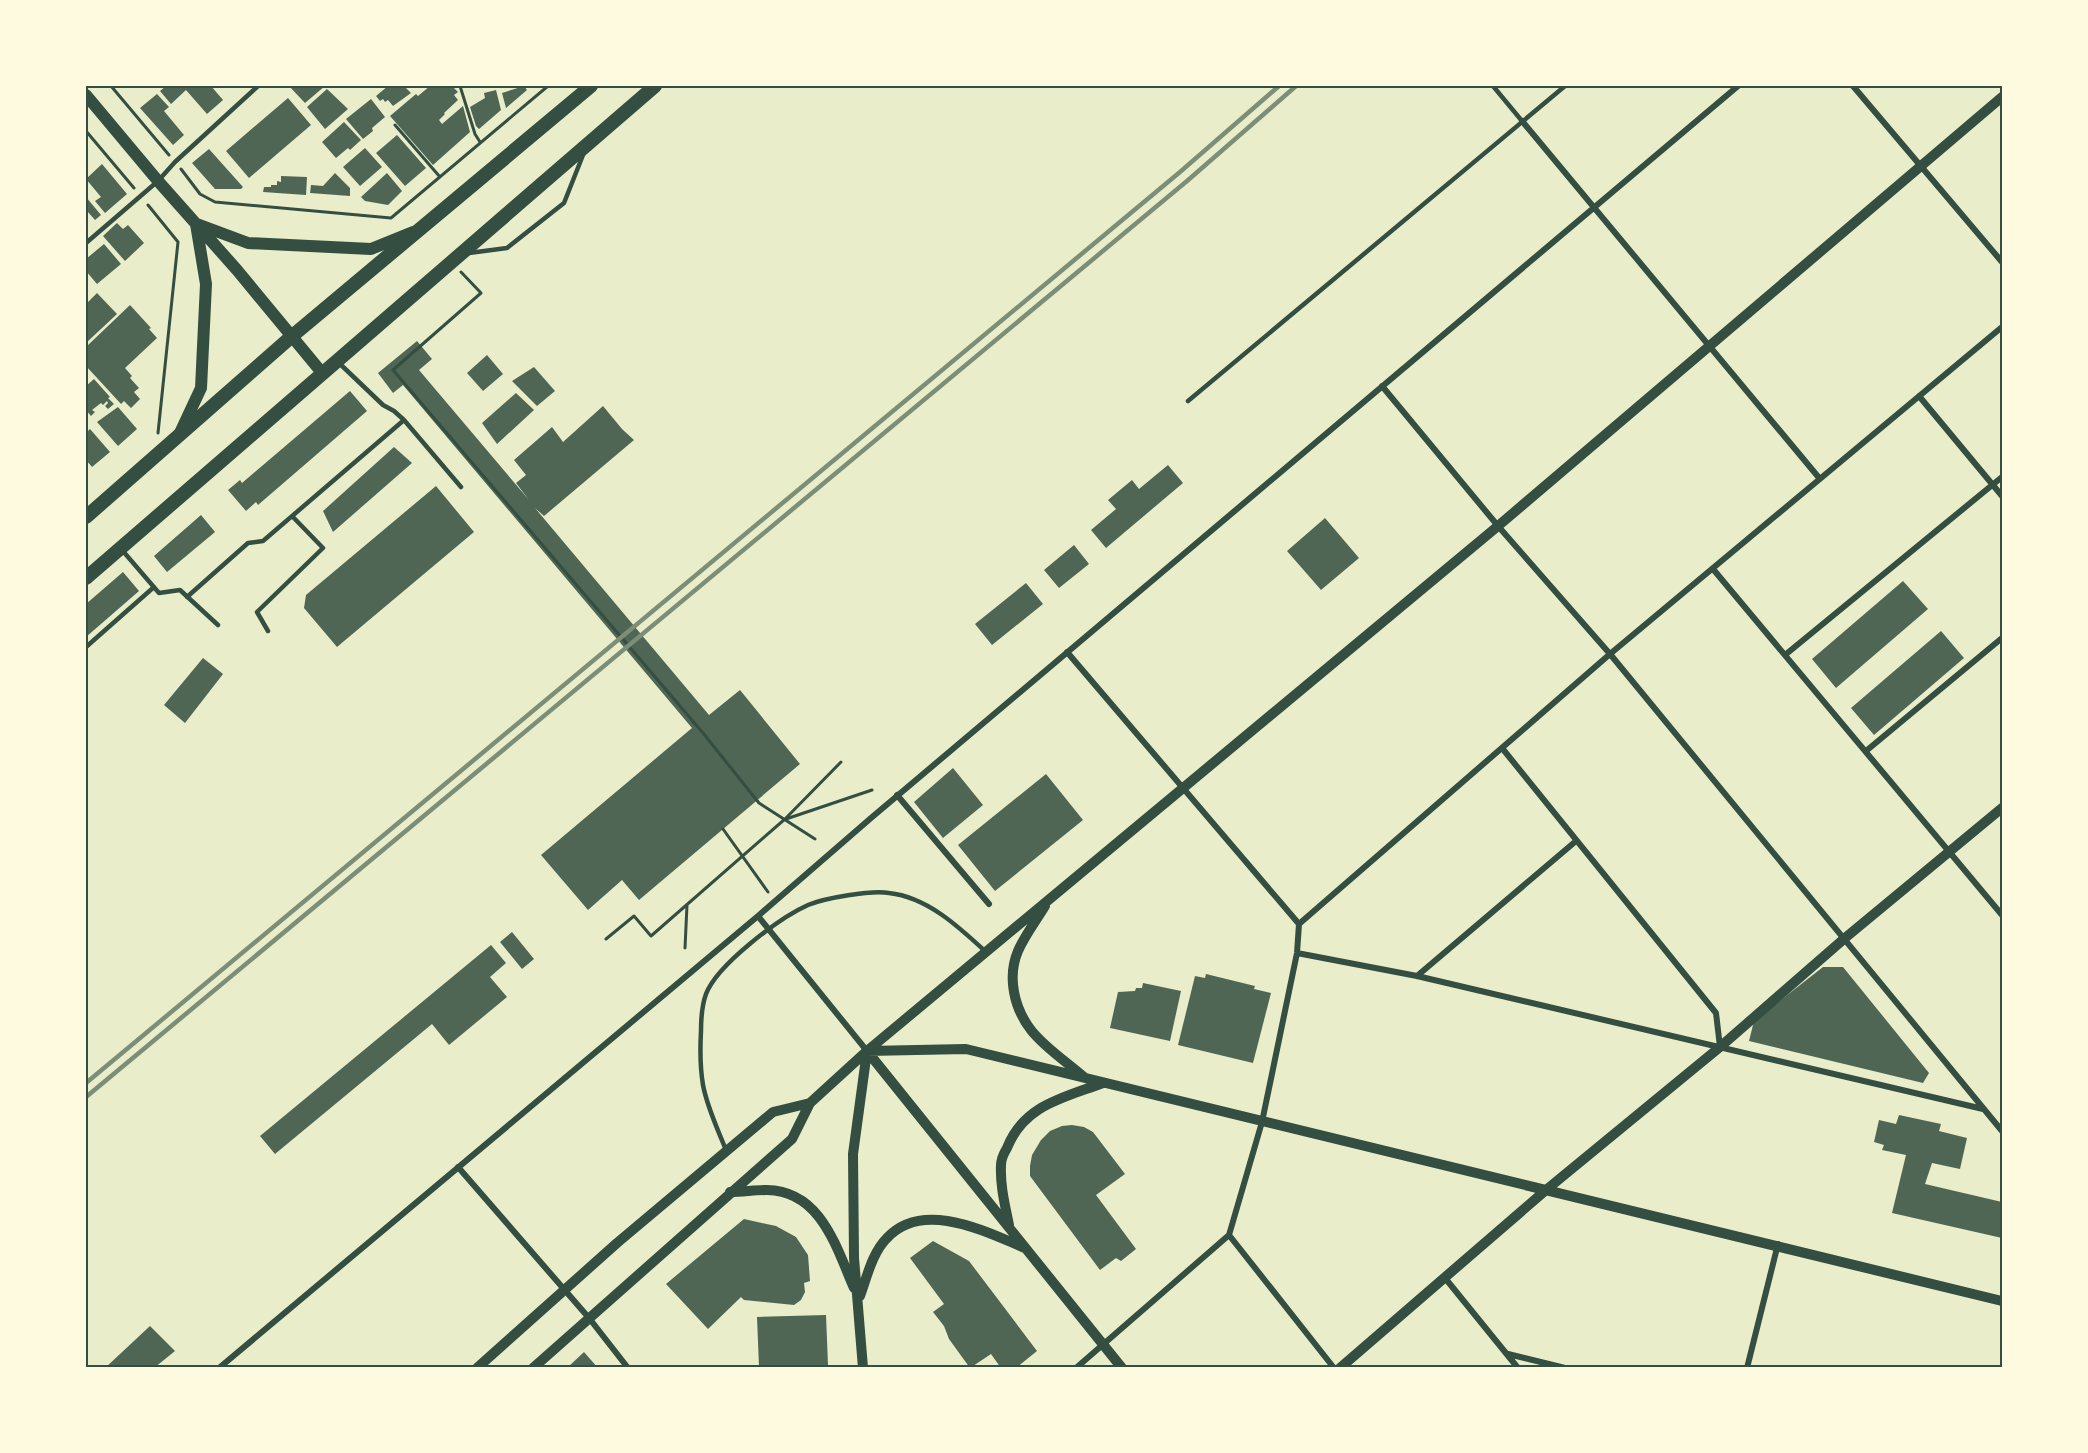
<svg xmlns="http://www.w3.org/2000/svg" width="2088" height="1453" viewBox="0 0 2088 1453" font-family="Commissioner,sans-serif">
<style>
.building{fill:#4f6655}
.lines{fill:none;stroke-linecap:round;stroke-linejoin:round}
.path{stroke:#344e41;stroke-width:3}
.service{stroke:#344e41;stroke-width:4.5}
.minor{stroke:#344e41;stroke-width:6}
.tertiary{stroke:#344e41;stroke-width:10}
.secondary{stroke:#344e41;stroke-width:12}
.primary{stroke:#344e41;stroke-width:14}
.rail{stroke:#7c8e77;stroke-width:4.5}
.neatline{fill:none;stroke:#344e41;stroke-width:2}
</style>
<rect width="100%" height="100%" fill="#e9edc9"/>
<path class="building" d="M166,86H211L223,100L207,114L186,90L171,104L160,91Z
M289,86H325L305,103Z
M388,86H404L411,93L393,106L388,100L385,102L383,99L380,101L376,96Z
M430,86H452L458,92L454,95L458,100L444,113L445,114L439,120L442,124L463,106L470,132L433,165L390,116L416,94L418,96Z
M524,86L527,90L506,108L502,93Z
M327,89L348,109L325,129L307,107Z
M496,90L501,110L479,129L476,126L470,107L485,98L484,93Z
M157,94L169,107L164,111L184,135L173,145L140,108Z
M288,98L311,125L249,178L226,151Z
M371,99L385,117L372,128L373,131L363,139L346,119Z
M344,122L361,140L350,150L348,148L336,158L322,142Z
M397,135L426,168L405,186L376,153Z
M365,148L382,167L360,186L343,167Z
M209,149L243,187L241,189H215L192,163Z
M102,164L127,194L105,213L95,201L101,197L86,179Z
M335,173L350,188V196L310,193L311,185L323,186Z
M387,173L402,191L388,205L365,201L361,197Z
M281,176L307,177L306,195L263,192L264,187H271V185H277V181L281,182Z
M86,197L101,215L95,220L87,211L86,213Z
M117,223L123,229L128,225L144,243L125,261L103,236Z
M104,244L121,264L97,284L86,271V259Z
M97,293L117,314L86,343V304Z
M130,305L151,328L149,329L157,338L125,368L132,376L130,378L139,388L134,392L140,399L131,408L124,401L121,404L86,366V347Z
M417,341L432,359L419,370L529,500L516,483L526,475L514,460L552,427L563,442L603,406L622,429L634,440L544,516L535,508L709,715L740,690L800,764L639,900L622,880L588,910L541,855L692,728L403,385L393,393L378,373Z
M487,355L503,374L483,391L467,373Z
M534,367L555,391L537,406L512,381Z
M94,379L110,397L108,398L114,404L108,409L105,406L108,403L107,401L103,405L101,403L92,410L95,412L91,416L86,410V386Z
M350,391L367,411L258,505L256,502L246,511L228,490L240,480L242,483Z
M516,393L534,410L497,444L482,423Z
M118,407L137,429L118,446L97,422Z
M90,429L110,452L92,467L86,460V433Z
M394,447L412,463L333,532L323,511Z
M1168,465L1183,483L1106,548L1091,530L1116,509L1108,500L1132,480L1139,489Z
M436,486L474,532L337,647L304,608L306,595Z
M201,515L215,532L167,572L154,556Z
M1325,518L1359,558L1321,590L1287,551Z
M1074,545L1089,564L1059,588L1044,570Z
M123,572L139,591L86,637V604Z
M1903,581L1928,609L1836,688L1812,659Z
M1026,583L1043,604L992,645L975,624Z
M1941,631L1964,658L1874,735L1851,708Z
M203,658L223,674L185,723L164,705Z
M953,768L983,805L943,838L914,802Z
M1046,774L1083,820L995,891L958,845Z
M512,932L534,959L522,969L500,942Z
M491,945L506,963L490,977L507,997L449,1045L432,1024L275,1154L260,1136Z
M1823,967H1843L1929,1073L1923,1083L1749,1041L1754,1021Z
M1206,974L1255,986L1254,989L1271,993L1253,1063L1178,1045L1195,976L1205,978Z
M1143,983L1181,991L1170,1041L1110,1028L1118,992L1135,991L1136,988H1142Z
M1899,1115L1941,1124L1939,1131L1967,1138L1960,1169L1932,1163L1925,1184L2002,1202V1238L1892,1213L1906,1155L1882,1150L1884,1145L1874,1142L1879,1120L1896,1124Z
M1072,1125L1084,1127L1093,1132L1125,1174L1096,1195L1136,1249L1121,1261L1116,1258L1100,1270L1030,1176V1166L1032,1155L1041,1140L1050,1131L1062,1126Z
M744,1219L776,1226L796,1237L808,1255L810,1281L804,1283L805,1292L801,1300L794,1305L744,1300L741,1297L708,1329L666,1284Z
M933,1241L969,1261L1037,1351L1016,1368H1001L991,1354L970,1368L949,1339L944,1326L933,1312L944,1304L910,1258Z
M826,1315L828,1365L759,1367L757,1317Z
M150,1326L175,1351L154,1368H105Z
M584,1352L598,1368H567Z"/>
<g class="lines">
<path class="path" d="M111,86L169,155
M460,86L475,134L480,142
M395,125L440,177
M86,131L134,188
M181,169L200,194L215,202L391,218L548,86
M148,205L178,242L158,433
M461,272L481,293L393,370L703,733L759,803L815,839
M786,819L872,790
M723,829L768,892
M606,939L634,916L651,936L785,819L841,762
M685,948L687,905"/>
<path class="service" d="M1493,86L1522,121
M86,243L158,181L175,162L258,86
M469,253L507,248L564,203L583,155
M1188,401L1565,86
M404,420L461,487
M122,550L159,593L180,590L218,625
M187,597L248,543L263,541L404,420L394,411L383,405L339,363
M268,631L257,612L323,548L292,516
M86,647L154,587
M726,1150C718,1130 707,1107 703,1085C700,1067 700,1049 701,1031C701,1019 702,1005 706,994C717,965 779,918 808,905C825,898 871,890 889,893C927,897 959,927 986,952"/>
<path class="minor" d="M1853,86L2002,262
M1522,121L1820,479
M1382,386L1498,526L1610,654L2002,1131
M1919,396L2002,496
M1713,569L2002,915
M1067,652L1299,924
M1785,655L2002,477
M1502,748L1716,1013L1720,1047
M1866,751L2002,638
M897,795L989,904
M758,916L867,1051
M1297,953L1417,976L1983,1109
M1417,976L1576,841
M458,1167L589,1318L628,1368
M1229,1235L1262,1122L1297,953L1299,924L1610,654L2002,327
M1229,1235L1334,1368
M1445,1278L1518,1368
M1508,1354L1565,1368
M219,1368L758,916L871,818L1738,86
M1076,1368L1229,1235
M1747,1368L1778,1244"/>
<path class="tertiary" d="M1045,906C1036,921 1025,935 1018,951C1007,977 1014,1008 1031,1030C1045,1048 1067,1062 1084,1077
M867,1051L966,1049C1312,1133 1658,1214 2002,1301
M867,1051L1122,1368
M730,1192C742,1192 755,1190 767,1190C821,1191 836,1247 854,1288
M1009,1225C1005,1205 1000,1186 1001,1165C1001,1159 1004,1153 1007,1148C1024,1105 1063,1098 1103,1083
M860,1296C867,1277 872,1253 887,1238C923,1199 986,1232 1025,1248
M477,1368L617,1243L773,1112L810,1103
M533,1368L792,1139L810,1103L867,1051L1498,526L2002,97
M863,1368L854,1258L853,1154L867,1051
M1340,1368L1546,1190L1720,1047L1845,938L2002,808"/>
<path class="secondary" d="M86,95L158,181L237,270L323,374
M197,224L248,243L371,249L413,232
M179,435L201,388L206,284L196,224"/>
<path class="primary" d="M86,517L291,337L591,86
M86,578L655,86"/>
<path class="rail" d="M86,1083L1180,172L1279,86
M86,1097L1187,181L1296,86"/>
</g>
<rect width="2088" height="1453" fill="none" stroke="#fefae0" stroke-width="174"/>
<rect x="87" y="87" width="1914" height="1279" class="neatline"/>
</svg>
